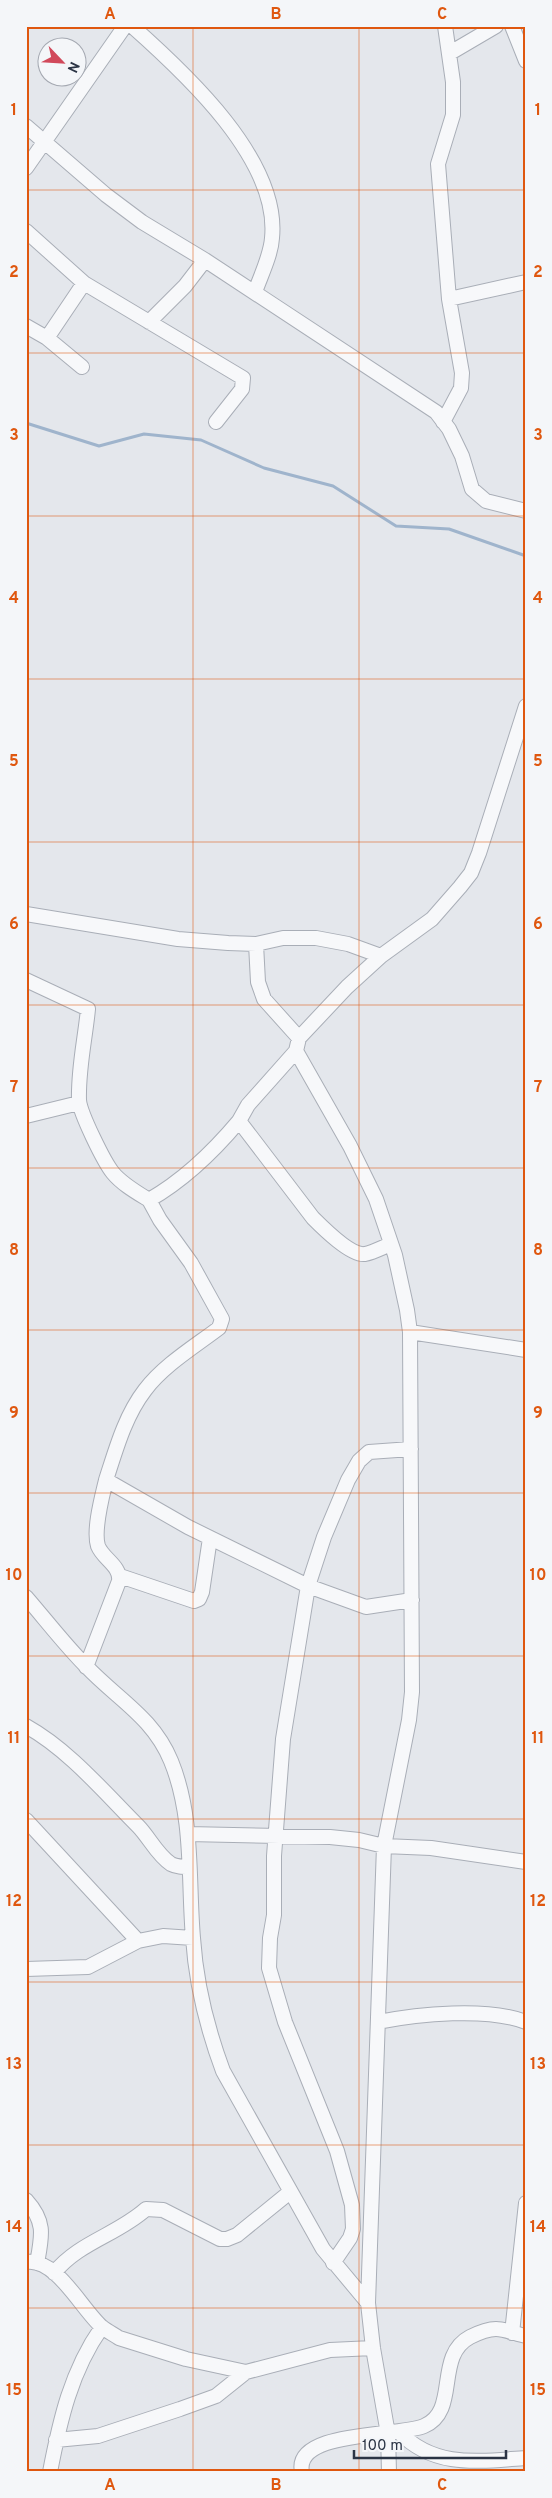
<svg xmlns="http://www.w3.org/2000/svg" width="552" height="2498" viewBox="0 0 552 2498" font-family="Overpass,sans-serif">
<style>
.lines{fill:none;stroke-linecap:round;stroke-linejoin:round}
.stream{stroke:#9fb4cc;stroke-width:3}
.minor-casing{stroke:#a9aeb7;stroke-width:16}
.minor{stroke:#f7f8fa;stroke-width:14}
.grid{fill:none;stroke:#df570f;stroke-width:1;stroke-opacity:0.55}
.neatline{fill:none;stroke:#df570f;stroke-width:2}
.grid-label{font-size:16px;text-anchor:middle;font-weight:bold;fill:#df570f}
</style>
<rect width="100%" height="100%" fill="#e4e7ec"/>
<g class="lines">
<path class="stream" d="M26,423L99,446L144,434L201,440L264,468L333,486L396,526L449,529L526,556"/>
<g class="minor-casing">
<path id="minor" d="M132,26C185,73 280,160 272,238C271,255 261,275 255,292
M512,26L526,61
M450,53L496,26
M26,126L106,195L142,222L205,260L436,412L449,429L462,456L472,489L486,501L526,511
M26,168L125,26
M26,231L84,283L243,378L242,389L216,422
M449,299L526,282
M149,322L185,286L205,260
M26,326L47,338L82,367
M47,338L84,283
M443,422L461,388L462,373L449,299L438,164L453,115V82L445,26
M26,914L178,939L228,943L256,944L283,938H316L348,944L381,956
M256,944L258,982L264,999L299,1038
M26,980L88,1009C85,1040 78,1069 79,1100C80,1113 104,1162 113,1173C122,1184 136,1192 149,1200C184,1180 213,1152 239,1121
M296,1051L248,1105L239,1121L313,1218C323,1228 351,1256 365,1254C374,1252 383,1247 391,1244
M26,1116L79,1103
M410,1332L526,1350
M106,1480C116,1449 125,1416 145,1390C164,1365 194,1347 219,1328L222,1319L191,1263L160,1220L149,1200
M120,1576L194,1601L199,1599L202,1592L210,1538
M26,1597C46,1620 65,1645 86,1666C117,1699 153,1717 171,1761C194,1817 188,1880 193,1938C196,1983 207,2028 223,2071L323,2249L368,2303L373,2348L388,2434L389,2472
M86,1667L119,1581C121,1566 103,1559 98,1546C93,1530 102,1497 106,1480L188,1527L308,1586L366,1607L412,1600
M26,1726C69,1750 104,1792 138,1826C149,1837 157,1855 171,1864C177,1867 182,1867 189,1867
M26,1820L138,1941L163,1936L193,1938
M188,1834L330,1837L359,1840L384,1846L431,1848L526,1862
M26,1969L88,1967L138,1941
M378,2022C418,2014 487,2007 526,2022
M26,2200C46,2222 42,2236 37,2263
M26,2262C56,2257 82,2310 102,2327C107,2331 113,2334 119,2338L186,2359L246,2372L330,2350L373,2348
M333,2263L350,2238L353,2229L352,2205L337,2151L285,2022L269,1968L270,1938L274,1915V1856L283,1739L308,1586L324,1537L348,1480L359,1461L369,1452L411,1449
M54,2273C79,2242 117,2235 146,2209L163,2210L220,2239H227L237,2235L290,2192
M368,2303L384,1846L409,1720L412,1692L410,1332L407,1310L395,1255L376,1199L350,1146L296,1051L299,1038L347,987L381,956L432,919L460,887L471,873L479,853L526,706
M512,2333L526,2203
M399,2432C435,2469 479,2461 526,2458
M56,2440L98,2436L180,2409L216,2396L246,2372
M50,2472C60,2420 71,2371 102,2327
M302,2472C293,2430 399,2437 424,2426C460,2411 434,2356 470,2337C478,2333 487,2329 496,2329C505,2329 516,2334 526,2336"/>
</g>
<use href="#minor" class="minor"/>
</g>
<path class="grid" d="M193,26V2472M359,26V2472M26,190H526M26,353H526M26,516H526M26,679H526M26,842H526M26,1005H526M26,1168H526M26,1330H526M26,1493H526M26,1656H526M26,1819H526M26,1982H526M26,2145H526M26,2308H526"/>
<rect width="552" height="2498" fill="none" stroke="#f4f6f9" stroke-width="55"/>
<g transform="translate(62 62) rotate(115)"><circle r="24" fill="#f4f6f9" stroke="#a4a8b1"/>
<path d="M0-4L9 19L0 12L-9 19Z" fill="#d1495b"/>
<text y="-8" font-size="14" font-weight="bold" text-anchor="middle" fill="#2b3445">N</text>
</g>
<path d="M354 2450v8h152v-8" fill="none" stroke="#2b3445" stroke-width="2.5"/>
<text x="362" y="2450" font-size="15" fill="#2b3445" stroke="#f4f6f9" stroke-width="4" paint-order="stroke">100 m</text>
<rect x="28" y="28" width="496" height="2442" class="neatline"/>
<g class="grid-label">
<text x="110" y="19">A</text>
<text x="276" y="19">B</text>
<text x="442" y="19">C</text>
<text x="14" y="115">1</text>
<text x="538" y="115">1</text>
<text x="14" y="277">2</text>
<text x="538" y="277">2</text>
<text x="14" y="440">3</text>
<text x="538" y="440">3</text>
<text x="14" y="603">4</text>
<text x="538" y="603">4</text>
<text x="14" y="766">5</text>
<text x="538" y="766">5</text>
<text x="14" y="929">6</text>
<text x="538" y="929">6</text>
<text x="14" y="1092">7</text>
<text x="538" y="1092">7</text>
<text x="14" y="1255">8</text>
<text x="538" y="1255">8</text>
<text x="14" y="1418">9</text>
<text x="538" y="1418">9</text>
<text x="14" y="1580">10</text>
<text x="538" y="1580">10</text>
<text x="14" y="1743">11</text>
<text x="538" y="1743">11</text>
<text x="14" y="1906">12</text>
<text x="538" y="1906">12</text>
<text x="14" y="2069">13</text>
<text x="538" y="2069">13</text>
<text x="14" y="2232">14</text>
<text x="538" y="2232">14</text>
<text x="14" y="2395">15</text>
<text x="538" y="2395">15</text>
<text x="110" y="2490">A</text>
<text x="276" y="2490">B</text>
<text x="442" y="2490">C</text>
</g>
</svg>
